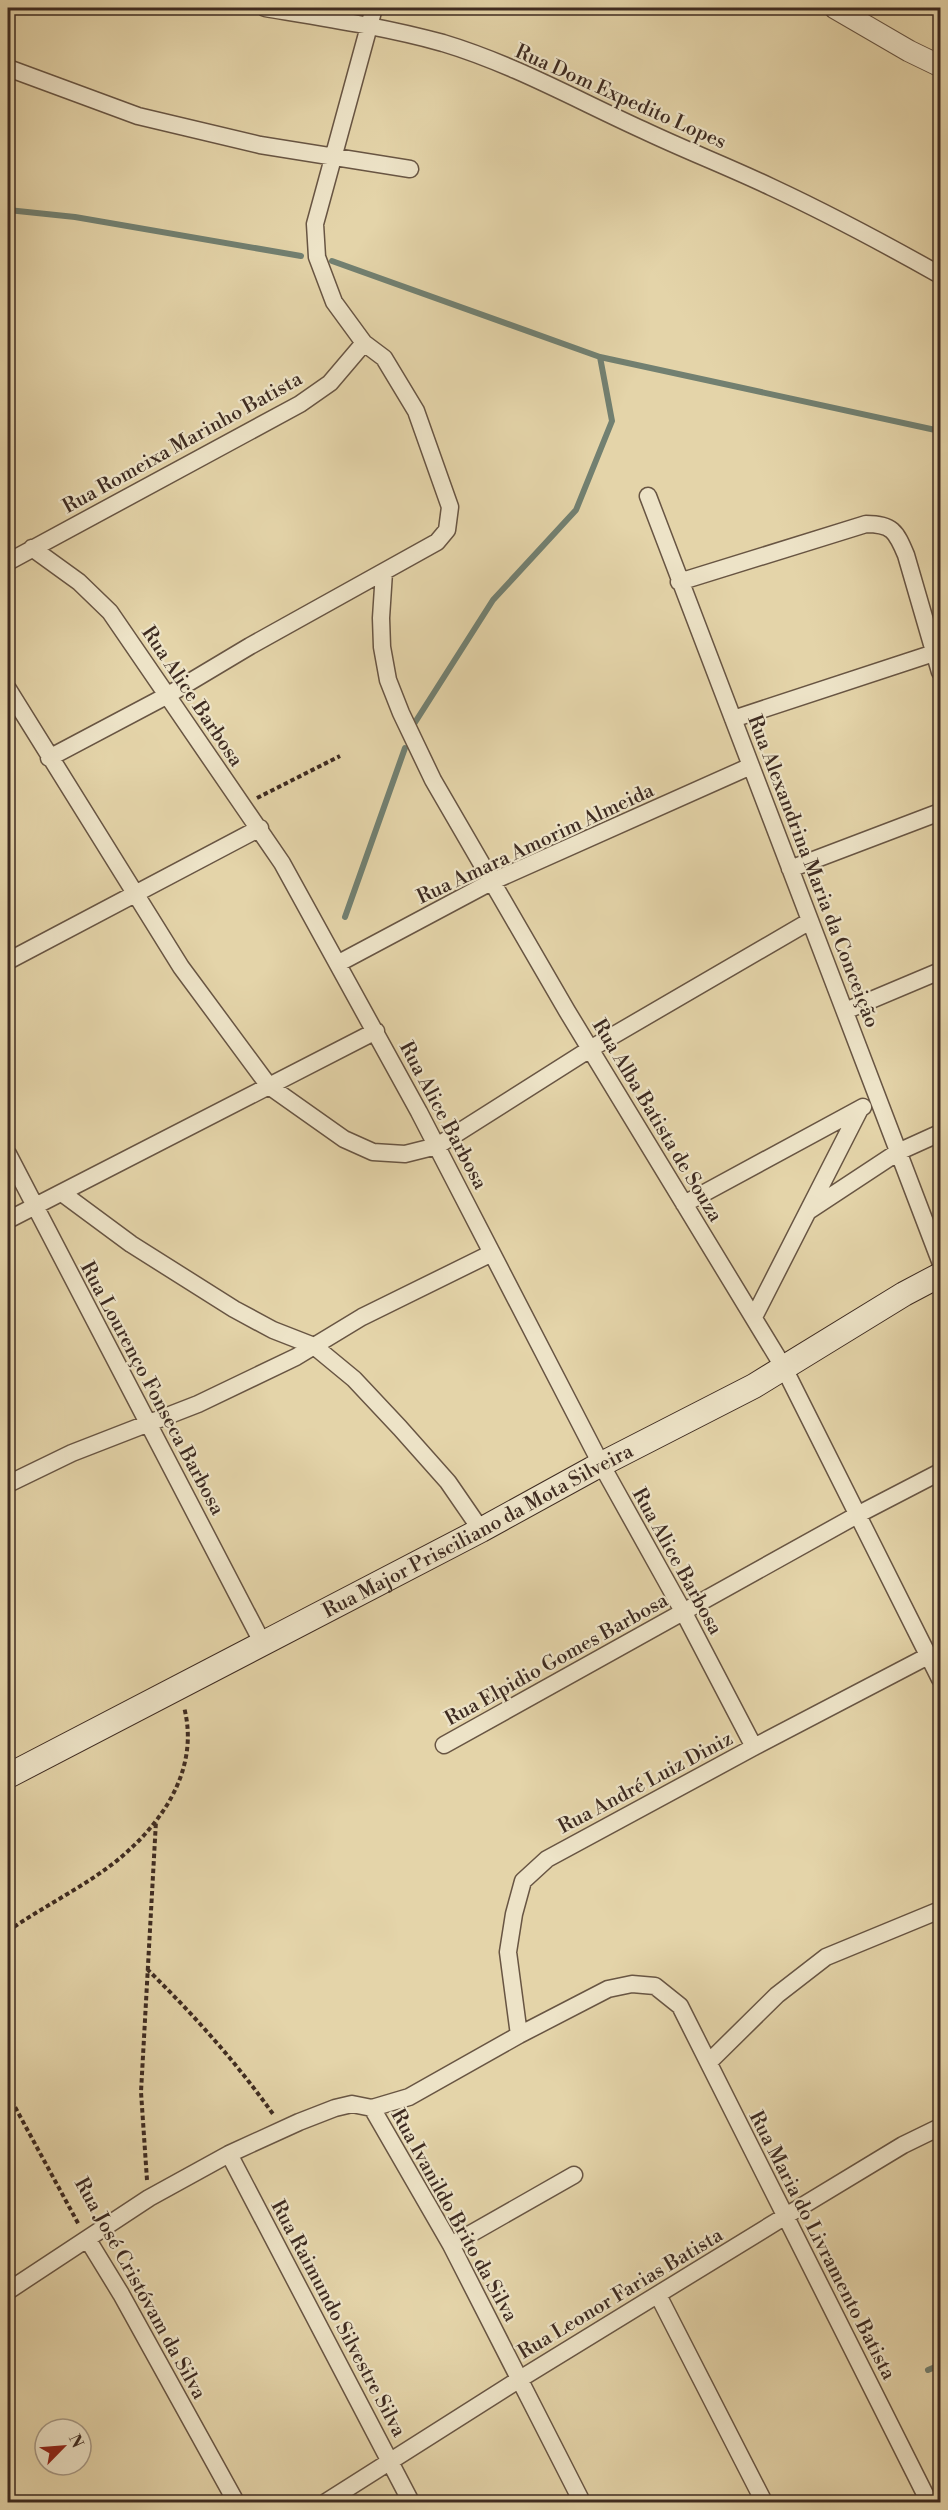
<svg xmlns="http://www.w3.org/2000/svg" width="948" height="2510" viewBox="0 0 948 2510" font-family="'Libre Bodoni',serif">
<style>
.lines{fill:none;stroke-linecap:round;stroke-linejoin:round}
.stream{stroke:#728071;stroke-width:6}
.minor-casing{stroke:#685543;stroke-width:19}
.tertiary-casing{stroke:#685543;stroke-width:23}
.secondary-casing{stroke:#3e2b21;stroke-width:26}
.path{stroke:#3e2b21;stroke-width:4;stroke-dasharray:4.5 3;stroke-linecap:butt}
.minor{stroke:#ede3c7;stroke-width:16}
.tertiary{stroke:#ede3c7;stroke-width:21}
.secondary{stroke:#ede3c7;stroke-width:24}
.labels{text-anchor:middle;stroke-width:4.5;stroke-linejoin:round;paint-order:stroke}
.street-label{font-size:20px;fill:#3e2b21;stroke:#ede3c7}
</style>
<rect width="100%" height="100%" fill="#e4d4a9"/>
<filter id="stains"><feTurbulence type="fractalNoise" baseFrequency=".00333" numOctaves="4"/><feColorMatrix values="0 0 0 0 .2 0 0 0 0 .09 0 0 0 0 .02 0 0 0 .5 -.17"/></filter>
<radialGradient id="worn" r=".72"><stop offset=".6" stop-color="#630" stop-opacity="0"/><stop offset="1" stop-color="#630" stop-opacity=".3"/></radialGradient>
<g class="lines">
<path class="stream" d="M8,210L75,217L301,256
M332,261L600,357L940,431
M414,724L493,600L576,510L612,421L600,357
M345,917L405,748
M928,2370L940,2365"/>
<g class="minor-casing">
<path id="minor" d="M265,8C325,18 385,27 443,43C513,64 577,100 643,130C685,150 729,167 771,187C829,214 885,244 940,275
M8,68L138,116L260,145L410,169
M648,496L940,1261
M32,548L79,582L110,612L282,863L419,1112L601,1464L684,1613L754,1747
M8,562L300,404L330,383L364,343
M384,572L381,618L382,647L388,680L401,713L433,780L567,1011L784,1368L940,1679
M679,582L866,524C892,524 896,531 906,555L940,672
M8,689L181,967L269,1086L344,1139L373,1152L405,1154L437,1146L590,1049L810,921
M733,719L940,651
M49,758L168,695L250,646L437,542L447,530L450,507L416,411L384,358L364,343L334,302L317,257L315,224L374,8
M790,869L940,812
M8,961L260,828
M339,963L491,882L751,766
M845,1011L940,971
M8,1154L262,1642
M62,1193L131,1244L234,1309L273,1330L314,1346L354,1379L400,1428L448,1482L481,1530
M684,1204L863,1107
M810,1210L898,1152L940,1133
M8,1220L376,1031
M754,1317L860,1109
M8,1484L72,1453L198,1404L296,1357L362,1317L492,1253
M444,1745L859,1514L940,1472
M519,2035L508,1952L514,1914L523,1881L547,1859L754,1747L930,1655
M709,2062L777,1995L826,1957L940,1910
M372,2108L451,2245L582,2502
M229,2154L411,2502
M88,2240L121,2294L236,2502
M451,2245L574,2175
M8,2291L149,2198L229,2154L299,2122L335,2108L352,2104L372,2108L409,2097L519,2035L608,1989L632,1984L655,1986L680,2006L929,2502
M658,2295L764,2502
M326,2502L520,2379L784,2217L903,2145L940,2127"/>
</g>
<g class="tertiary-casing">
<path id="tertiary" d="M835,8L909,51L940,66"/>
</g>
<g class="secondary-casing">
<g id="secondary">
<path id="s1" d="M8,1776L481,1530L592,1469L754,1386L904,1294L940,1275"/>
</g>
</g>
<path class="path" d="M257,798L340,756
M8,1931C45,1905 94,1882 127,1852C168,1815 199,1764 184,1707
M147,1969C193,2014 236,2062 273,2114
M8,2094L79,2225
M147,2180L141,2092L156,1821"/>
<use href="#minor" class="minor"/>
<use href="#tertiary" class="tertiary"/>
<use href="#secondary" class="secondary"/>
</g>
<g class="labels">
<g class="street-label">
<text transform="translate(621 96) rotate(24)" y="7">Rua Dom Expedito Lopes</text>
<text transform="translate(182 442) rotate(-29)" y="7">Rua Romeixa Marinho Batista</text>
<text transform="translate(193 696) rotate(56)" y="7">Rua Alice Barbosa</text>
<text transform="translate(535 843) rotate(-25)" y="7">Rua Amara Amorim Almeida</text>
<text transform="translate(814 871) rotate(69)" y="7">Rua Alexandrina Maria da Conceição</text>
<text transform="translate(444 1115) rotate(62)" y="7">Rua Alice Barbosa</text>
<text transform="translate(658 1120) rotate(59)" y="7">Rua Alba Batista de Souza</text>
<text transform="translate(153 1388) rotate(62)" y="7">Rua Lourenço Fonseca Barbosa</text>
<text dy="7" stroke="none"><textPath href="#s1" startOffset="530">Rua Major Prisciliano da Mota Silveira</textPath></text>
<text transform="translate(678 1561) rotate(61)" y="7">Rua Alice Barbosa</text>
<text transform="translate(556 1659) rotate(-29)" y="7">Rua Elpidio Gomes Barbosa</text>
<text transform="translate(645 1782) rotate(-28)" y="7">Rua André Luiz Diniz</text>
<text transform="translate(455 2215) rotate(61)" y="7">Rua Ivanildo Brito da Silva</text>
<text transform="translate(823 2245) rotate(63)" y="7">Rua Maria do Livramento Batista</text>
<text transform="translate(141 2288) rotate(61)" y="7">Rua José Cristóvam da Silva</text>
<text transform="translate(620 2293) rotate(-31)" y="7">Rua Leonor Farias Batista</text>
<text transform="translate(339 2318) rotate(62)" y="7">Rua Raimundo Silvestre Silva</text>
</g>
</g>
<rect width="948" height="2510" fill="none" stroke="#e4d4a9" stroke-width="30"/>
<rect x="9" y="9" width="930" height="2492" fill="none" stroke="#3e2b21" stroke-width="3"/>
<rect x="15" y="15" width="918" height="2480" fill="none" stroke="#3e2b21" stroke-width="1.5"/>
<g transform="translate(63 2447) rotate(65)"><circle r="28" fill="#ede3c7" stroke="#a79985" stroke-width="1.5"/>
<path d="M0-4.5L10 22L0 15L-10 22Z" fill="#8f2418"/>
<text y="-9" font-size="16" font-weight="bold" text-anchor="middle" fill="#3e2b21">N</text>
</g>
<rect width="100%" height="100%" filter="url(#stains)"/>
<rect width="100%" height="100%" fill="url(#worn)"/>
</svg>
